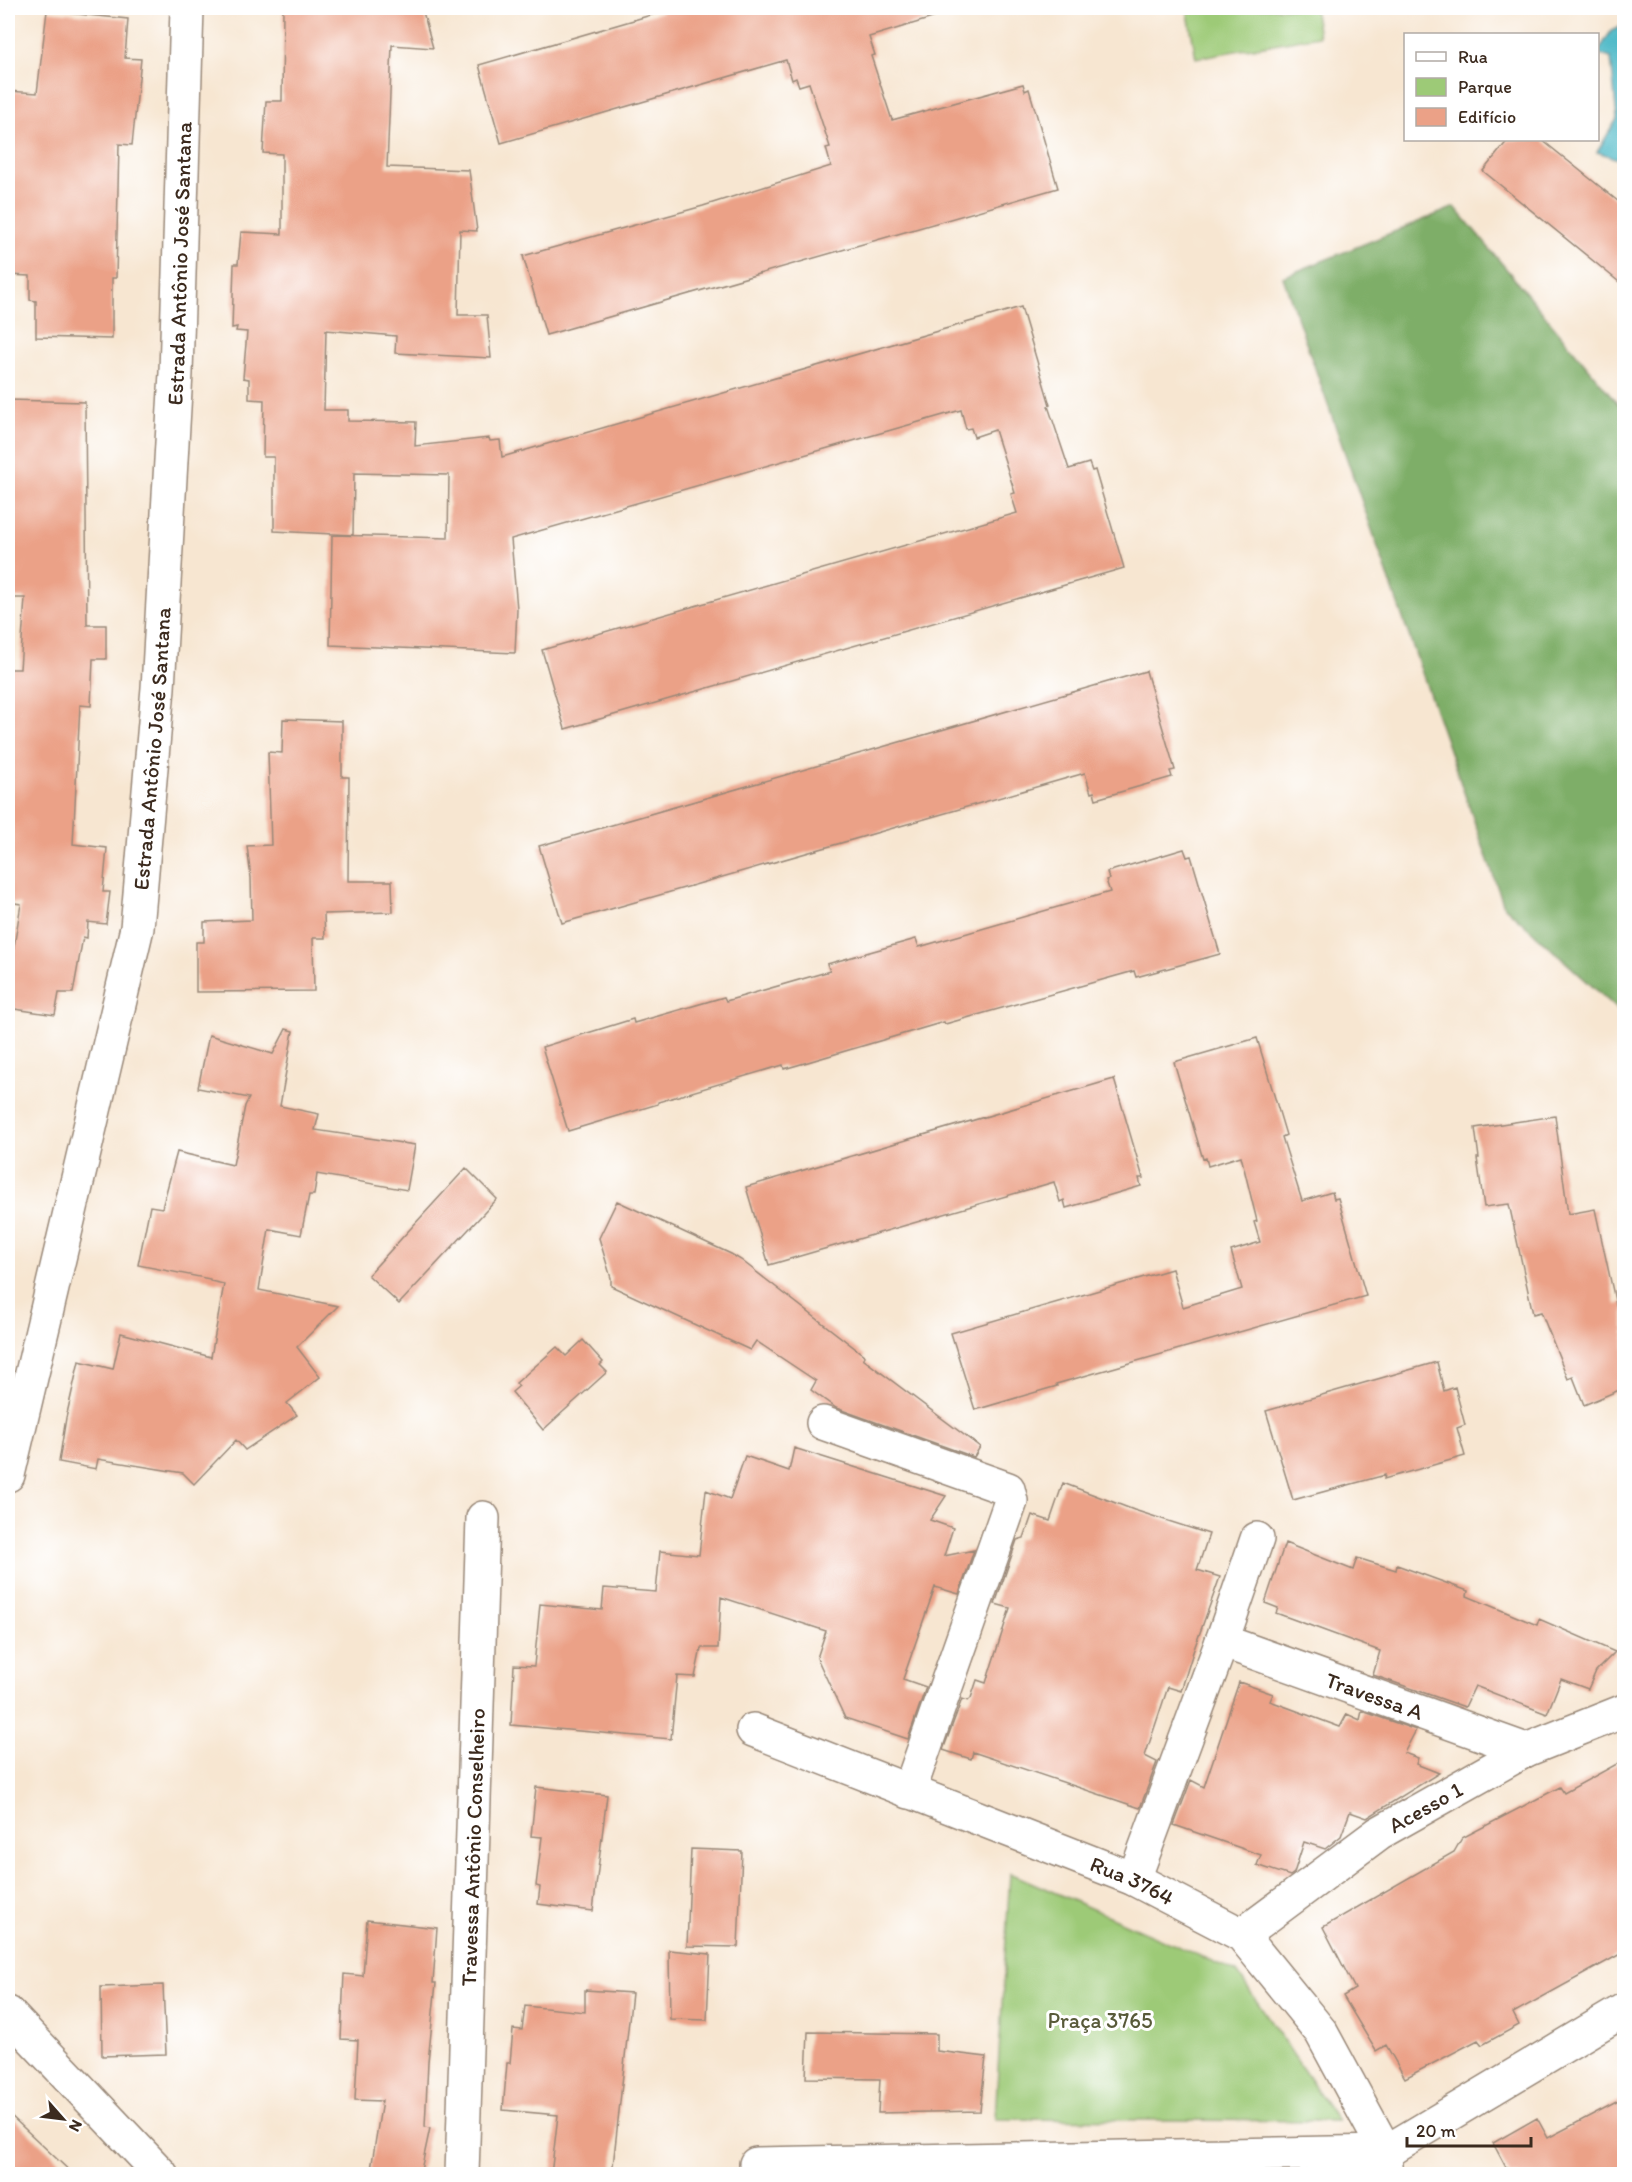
<svg xmlns="http://www.w3.org/2000/svg" width="1632" height="2182" viewBox="0 0 1632 2182" font-family="Itim,sans-serif">
<style>
.green{fill:#9dca77;stroke:#6c7a4a;stroke-width:1.5}
.forest{fill:#7eae68;stroke:#5c6c43;stroke-width:1.5}
.water{fill:#4bb8c6;stroke:#437172;stroke-width:1.5}
.building{fill:#eba187}
.lines{fill:none;stroke-linecap:round;stroke-linejoin:round}
.minor-casing{stroke:#998878;stroke-width:36}
.minor{stroke:#fff;stroke-width:33}
.labels{text-anchor:middle;stroke-width:6;stroke-linejoin:round;paint-order:stroke}
.street-label{font-size:22px;fill:#3b2a1e;stroke:#fff}
.park-label{font-size:22px;fill:#585a39;stroke:#fff}
</style>
<rect width="100%" height="100%" fill="#fff"/>
<filter id="ink" filterUnits="userSpaceOnUse"><feTurbulence type="fractalNoise" baseFrequency=".0167" numOctaves="2"/><feDisplacementMap in="SourceGraphic" scale="12" xChannelSelector="R" yChannelSelector="G"/><feConvolveMatrix kernelMatrix="1 2 1 2 8 2 1 2 1" color-interpolation-filters="sRGB"/></filter>
<filter id="wash" filterUnits="userSpaceOnUse"><feTurbulence type="fractalNoise" baseFrequency=".008" numOctaves="4" result="noise"/><feDisplacementMap in="SourceGraphic" scale="24" xChannelSelector="R" yChannelSelector="G"/><feGaussianBlur stdDeviation="1.35" result="paint"/><feColorMatrix in="noise" values="0 0 0 0 0 0 0 0 0 0 0 0 0 0 0 0 0 1.4 0 .05"/><feComposite in="paint" operator="in"/></filter>
<g filter="url(#wash)">
<rect width="100%" height="100%" fill="#f7e6d1"/>
<path class="green" d="M1187,8H1314L1319,36L1196,58Z
M1010,1873L1237,1972L1338,2121L995,2119Z"/>
<path class="forest" d="M1455,207L1624,411V1015L1504,906L1283,277Z"/>
<path class="water" d="M1624,25V161L1597,152L1617,119L1611,58L1598,54V52L1611,31Z"/>
<g id="blocks">
<path class="building" d="M283,8H422L433,48L392,45L387,167L469,170L477,231L460,230L458,315H487L491,358L395,353L396,336L326,330L324,410H348V421L416,422L415,446L489,438L490,441L500,440L502,457L1021,307L1050,405L1048,406L1069,469L1089,463L1092,471L1095,470L1124,568L565,729L542,650L1017,513L1011,494L1015,493L995,430L974,437L971,428L966,429L961,410L511,539L517,609L515,653L330,645L332,535L448,538L449,475L354,473L353,535L274,531V457H263L264,400L249,399V379L243,378L247,332L236,331L237,327L232,328L234,264H238L241,232L282,234V154L263,153L266,101H282Z
M675,8H938L939,16L869,37L875,55L871,56L892,120L1023,84L1025,91L1029,89L1058,188L546,335L523,256L703,206L831,166L826,148L830,147L809,83L799,86L796,78L792,80L786,60L501,143L479,65Z
M47,11L128,19L125,58L141,59L132,145L119,144L116,278H112V339L36,337V301L30,300V276L8,275V91L37,93Z
M1508,140H1542L1624,206V286L1483,171Z
M8,400L85,402L87,625H106V659H93L91,706L80,705L73,844L107,848L103,892H110L106,924L88,922L87,938L83,937L73,993H59L55,1015L8,1008V983L21,904L8,902V669H20L25,598H8Z
M1146,671L1175,770L1170,771L1172,777L1096,799L1094,792L1091,793L1085,773L562,923L539,846Z
M283,719L342,721V777H349L348,881H392L393,912L324,914L325,938H313L314,991L196,992V942H204V922L252,920L251,878L247,846L271,845L268,752L282,753Z
M1184,849L1187,857L1191,856L1220,954L1136,977L1134,971L945,1024L944,1022L784,1069L783,1065L658,1102V1104L568,1131L542,1047L633,1019L634,1023L724,997L726,1001L830,971L827,964L916,939L919,947L1110,892L1106,880L1109,879L1107,872Z
M286,1029L293,1031L280,1106L319,1114L315,1130L415,1145L407,1190L317,1174L314,1195H309L301,1235L269,1229L259,1290L338,1306L297,1347L320,1377L287,1403L297,1415L245,1450L236,1440L194,1484L183,1473L98,1459L96,1469L59,1462L66,1418L79,1361L113,1369L121,1333L211,1357L224,1284L210,1281V1279L138,1265L150,1206L162,1208L177,1152L233,1165L245,1106L249,1098L198,1088L209,1035L273,1054Z
M1257,1038L1286,1135L1282,1137L1302,1201L1332,1192L1334,1199L1338,1198L1366,1296L1056,1384L1057,1386L975,1410L951,1333L1172,1269L1183,1307L1242,1289L1231,1251L1260,1242L1254,1222L1257,1221L1241,1156L1208,1166L1206,1158L1203,1159L1174,1062Z
M1114,1079L1143,1178H1139L1141,1186L1066,1208L1064,1200L1060,1202L1054,1182L769,1265L746,1187Z
M1555,1116L1568,1214L1595,1209L1616,1305L1624,1302V1388L1584,1405L1573,1377L1568,1379L1541,1312L1533,1314L1509,1204L1484,1207L1477,1158H1479L1475,1128Z
M466,1168L497,1199L399,1304L368,1275Z
M617,1201L731,1254L741,1260L865,1356L863,1359L980,1447L974,1457L836,1408L811,1390L816,1381L756,1341L750,1350L611,1286V1278L599,1238Z
M583,1340L603,1362L600,1365L607,1372L543,1430L512,1392L519,1386L516,1383L557,1347L566,1356Z
M1437,1362L1444,1391L1455,1387L1465,1425L1457,1428L1465,1456L1384,1479L1385,1475L1293,1500L1266,1411Z
M794,1448L946,1496L930,1520L953,1528L944,1556L974,1550L959,1594L935,1587L903,1679L926,1687L908,1739L845,1718L817,1658L826,1631L721,1597L718,1648H701L695,1677L677,1676L671,1739L511,1725L514,1665L534,1666L540,1604L602,1610L604,1588L656,1592L660,1551L699,1555L706,1490L730,1499L745,1456L789,1471Z
M1063,1483L1134,1510L1209,1534L1197,1570L1220,1577L1193,1652L1181,1691L1168,1687L1145,1756L1157,1762L1140,1808L973,1752L971,1759L943,1750L962,1699L968,1701L971,1698L977,1680L986,1683L1010,1608L995,1604L1017,1540L1024,1538L1032,1515L1050,1521Z
M1285,1543L1353,1570L1357,1558L1396,1570L1397,1565L1468,1591L1467,1596L1537,1625L1539,1619L1615,1652L1596,1671L1588,1689L1561,1679L1547,1714L1475,1686L1465,1707L1373,1675L1380,1651L1276,1613L1278,1608L1265,1603Z
M1239,1682L1273,1694L1270,1701L1340,1727L1347,1714L1360,1720L1362,1711L1416,1730L1404,1753L1418,1758L1416,1764L1439,1773L1367,1818L1350,1812L1341,1836L1325,1849L1304,1842L1294,1873L1290,1876L1257,1865L1261,1855L1174,1825L1191,1780L1204,1787Z
M1624,1760V1952L1513,2013L1519,2025L1482,2045L1478,2040L1405,2078L1386,2045L1376,2051L1343,1996L1355,1989L1323,1927L1454,1852L1462,1838L1560,1787L1564,1793Z
M536,1787L607,1795L593,1911L538,1904L540,1887L536,1886L542,1837L531,1836Z
M691,1849L742,1851L738,1947L687,1946Z
M367,1920L437,1928L433,1983H436L428,2062L425,2127L430,2128L420,2175H370L382,2101L355,2100L358,2040L341,2039L344,1974L363,1976Z
M669,1950L710,1954L707,2020L670,2019Z
M163,1985L166,2054L102,2056L101,1987Z
M585,1990L632,1993L612,2175H551L558,2115L503,2110L507,2063H510L513,2029L522,2030L525,2006L585,2012Z
M808,2032L937,2034V2051L986,2057L980,2111L878,2113L880,2079L806,2078Z
M1624,2098V2175H1510L1493,2143L1537,2118L1548,2138Z
M8,2113L74,2175H8Z"/>
</g>
</g>
<g filter="url(#ink)">
<use href="#blocks" fill-opacity="0" stroke="#998878" stroke-width="1.5"/>
<g class="lines">
<g class="minor-casing">
<g id="minor">
<path d="M823,1423L1008,1489L1011,1501L909,1792"/>
<path id="s1" d="M8,1475L137,928L158,688L176,373L187,8"/>
<path id="s2" d="M1222,1641L1526,1750"/>
<path id="s3" d="M753,1730L1134,1879L1242,1935L1321,2032L1386,2152V2170"/>
<path d="M1134,1879L1222,1641L1257,1539"/>
<path id="s4" d="M1242,1935L1379,1833L1526,1750L1624,1711"/>
<path d="M8,2013L161,2174"/>
<path d="M756,2164L1386,2152L1624,2010"/>
<path id="s5" d="M462,2174L483,1518"/>
</g>
</g>
<use href="#minor" class="minor"/>
</g>
</g>
<g class="labels">
<g class="street-label">
<text dy="8" stroke="none"><textPath href="#s1" startOffset="1228">Estrada Antônio José Santana</textPath></text>
<text dy="8" stroke="none"><textPath href="#s1" startOffset="742">Estrada Antônio José Santana</textPath></text>
<text dy="8" stroke="none"><textPath href="#s2" startOffset="162">Travessa A</textPath></text>
<text dy="8" stroke="none"><textPath href="#s4" startOffset="224">Acesso 1</textPath></text>
<text dy="8" stroke="none"><textPath href="#s5" startOffset="327">Travessa Antônio Conselheiro</textPath></text>
<text dy="8" stroke="none"><textPath href="#s3" startOffset="408">Rua 3764</textPath></text>
</g>
<g class="park-label">
<text x="1100" y="2028">Praça 3765</text>
</g>
</g>
<rect width="1632" height="2182" fill="none" stroke="#fff" stroke-width="30"/>
<rect x="1404" y="33" width="195" height="108" fill="#ffffff" stroke="#b1aaa5" stroke-width="1.5"/>
<rect x="1416" y="52" width="30" height="9" fill="#ffffff" stroke="#b1aaa5" stroke-width="1.5"/>
<text x="1458" y="63" font-size="18" fill="#3b2a1e">Rua</text>
<rect x="1416" y="78" width="30" height="18" fill="#9dca77" stroke="#b1aaa5" stroke-width="1.5"/>
<text x="1458" y="93" font-size="18" fill="#3b2a1e">Parque</text>
<rect x="1416" y="108" width="30" height="18" fill="#eba187" stroke="#b1aaa5" stroke-width="1.5"/>
<text x="1458" y="123" font-size="18" fill="#3b2a1e">Edifício</text>
<g transform="translate(63 2119) rotate(118)" stroke="#ffffff" stroke-width="4.5" paint-order="stroke">
<path d="M0-4.5L10 22L0 15L-10 22Z" fill="#3b2a1e"/>
<text y="-9" font-size="16" font-weight="bold" text-anchor="middle" fill="#3b2a1e">N</text>
</g>
<path d="M1407 2137v9h124v-9" fill="none" stroke="#3b2a1e" stroke-width="3"/>
<text x="1416" y="2137" font-size="18" fill="#3b2a1e" stroke="#ffffff" stroke-width="4.5" paint-order="stroke">20 m</text>
</svg>
